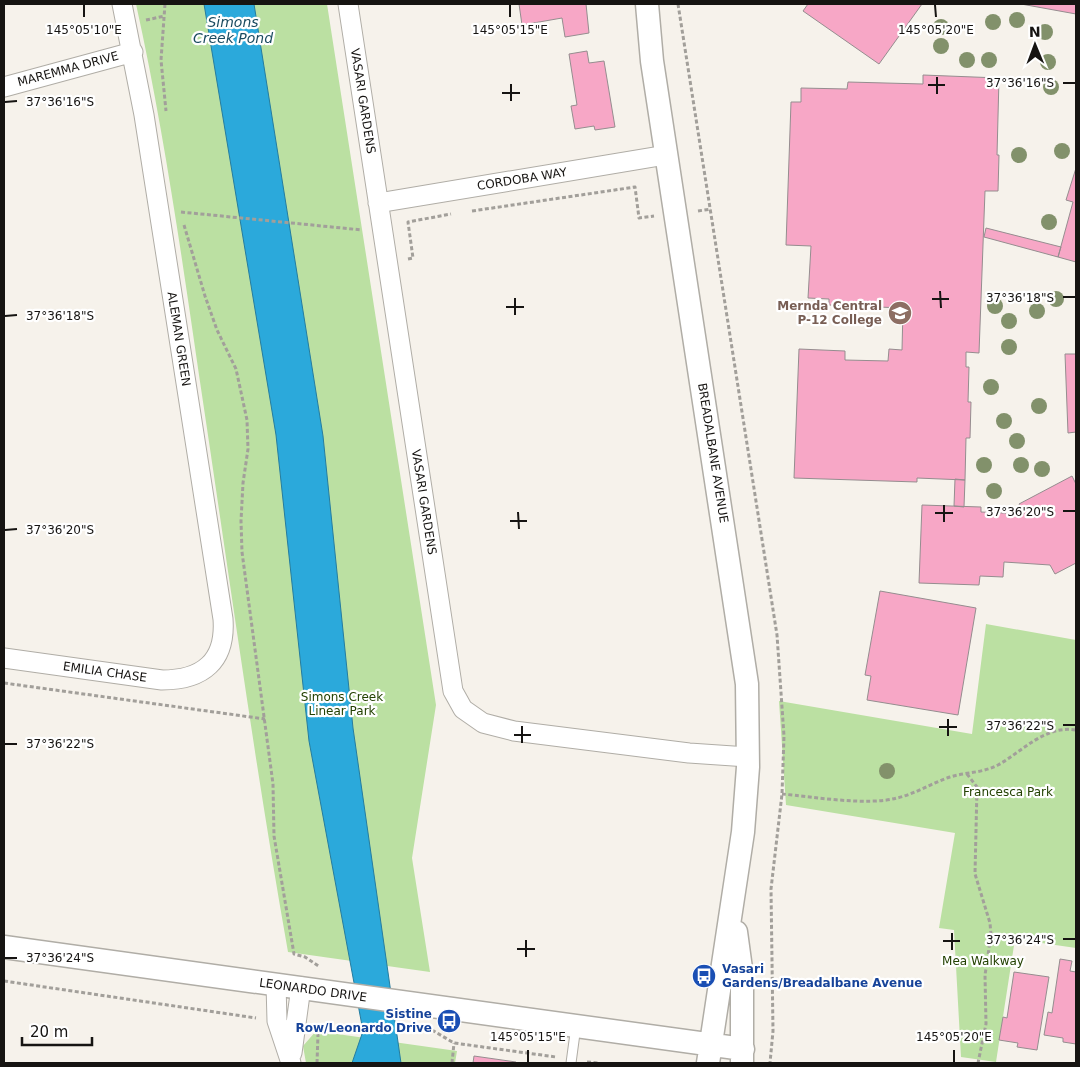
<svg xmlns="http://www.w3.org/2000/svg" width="1080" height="1067" viewBox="0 0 1080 1067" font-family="'DejaVu Sans',sans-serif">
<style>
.green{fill:#bbe0a2}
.water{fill:#2ba9db;stroke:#257c9f}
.building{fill:#f7a7c6;stroke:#958d8f}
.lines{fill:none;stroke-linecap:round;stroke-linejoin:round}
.service-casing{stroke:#b0ada6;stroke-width:11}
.minor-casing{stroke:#b0ada6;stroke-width:21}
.tertiary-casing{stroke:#b0ada6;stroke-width:25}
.path{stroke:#a29f9a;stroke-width:3;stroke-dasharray:4 2.5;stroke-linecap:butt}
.service{stroke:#fff;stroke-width:9}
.minor{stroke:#fff;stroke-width:19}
.tertiary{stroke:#fff;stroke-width:22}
.tree{fill:#82916b}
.ticks{fill:none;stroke:#161412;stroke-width:2}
.labels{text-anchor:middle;stroke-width:4.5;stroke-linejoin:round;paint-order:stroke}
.street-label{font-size:12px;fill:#161412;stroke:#fff}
.education-label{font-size:12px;font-weight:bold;fill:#785e54;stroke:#fff;text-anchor:end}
.park-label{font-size:12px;fill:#234102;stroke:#fff}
.transit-label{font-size:12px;font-weight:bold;fill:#164399;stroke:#fff;text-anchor:start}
.water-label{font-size:14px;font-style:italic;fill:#1a4b60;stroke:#fff}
.ticks-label{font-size:12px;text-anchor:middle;fill:#161412;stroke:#fff;stroke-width:4.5;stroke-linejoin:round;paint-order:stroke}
</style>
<rect width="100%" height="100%" fill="#f6f2eb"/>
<path class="green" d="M136,4H327L436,705L412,858L430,972L288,952C254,760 228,567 199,375C181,251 163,126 136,4Z
M986,624L1076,640V948L1015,939L996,1062L961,1057L954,930L939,928L955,833L786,805L779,701L972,734Z
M316,1031L457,1051L455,1063H306L303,1046Z"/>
<path class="water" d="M204,4H254L323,436L353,728L401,1063H352L363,1031L309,741L276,435Z"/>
<path class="building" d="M519,4H586L589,33L565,37L562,18L522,25Z
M808,4H922L879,64L803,11Z
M1021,4H1076V14Z
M587,51L589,63L604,61L615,127L595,130L594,126L575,129L571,106L577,105L569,54Z
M923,75L999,78L997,155H999L998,191H985L979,353L966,352V367H969L968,402H971L970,438H966L965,480L917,478V482L794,478L799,349L845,351V360L888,361L889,349L902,350L903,308L829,305V299L808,298L811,246L786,245L791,102H801V88L847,89L848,82L923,84Z
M1076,168V262L1058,257L1073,202L1066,200Z
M986,228L1061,247L1058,257L984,237Z
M1065,354H1076V432L1068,433Z
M1072,476L1076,484V563L1055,574L1050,565L1004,562L1003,577L980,576L979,585L919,583L922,505L981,507V512L1024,514L1019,504Z
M955,479L965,480L964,507L954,506Z
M880,591L976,608L958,715L867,700L871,676L865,675Z
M1060,959L1072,961L1070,971L1076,972V1044L1063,1042V1038L1044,1035L1048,1012L1052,1013Z
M1014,972L1049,977L1037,1050L1017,1047L1018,1043L999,1040L1003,1017L1007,1018Z
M474,1056L516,1062V1063H473Z"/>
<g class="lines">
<g class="service-casing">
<path id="service" d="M571,1063L576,1026"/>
</g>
<g class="minor-casing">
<path id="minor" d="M348,4L453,691L463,709L483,723L514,731L689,753L748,757
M4,87L133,52
M378,203L666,155
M4,658L162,680C203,680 226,661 223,619L144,115L122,4
M276,984L277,1021L291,1063
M292,1053L301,987"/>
</g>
<g class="tertiary-casing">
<path id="tertiary" d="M647,4L652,61L747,684L748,767L743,832L708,1063
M736,932L742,976V1063
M4,947L743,1049"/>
</g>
<path class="path" d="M165,4L161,60L166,111
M678,4L777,635L784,736L782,794L771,889L773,1031L770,1063
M146,20L165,16
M472,211L635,187L639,218L654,216
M698,211L711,209
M181,212L362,230
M184,225L205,296L217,330L236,369L247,420L248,449L243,483L241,521L242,552L273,784L274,836L294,954L305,957L320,967
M408,259L413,258L408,222L451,214
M4,683L265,719
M967,774L977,787L975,874L990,923L991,935L985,975L986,1024L978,1063
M782,794C814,797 867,806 897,798C915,794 932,783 950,777C966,772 983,773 998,765C1023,751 1045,725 1076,730
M4,981L256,1018
M432,1030L454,1043L556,1057
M587,1062L599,1063
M317,1063L318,1034
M452,1063L454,1043"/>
<use href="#service" class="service"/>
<use href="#minor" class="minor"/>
<use href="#tertiary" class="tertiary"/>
</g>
<g class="tree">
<circle cx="1017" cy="20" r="8"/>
<circle cx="993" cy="22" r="8"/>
<circle cx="941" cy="27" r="8"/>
<circle cx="1045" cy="32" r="8"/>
<circle cx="941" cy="46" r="8"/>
<circle cx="967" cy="60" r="8"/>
<circle cx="989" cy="60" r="8"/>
<circle cx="1048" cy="62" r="8"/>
<circle cx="1051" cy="87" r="8"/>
<circle cx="1062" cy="151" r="8"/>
<circle cx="1019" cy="155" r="8"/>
<circle cx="1049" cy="222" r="8"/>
<circle cx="1056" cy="299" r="8"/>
<circle cx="995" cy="306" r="8"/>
<circle cx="1037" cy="311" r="8"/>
<circle cx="1009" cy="321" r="8"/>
<circle cx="1009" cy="347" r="8"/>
<circle cx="991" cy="387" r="8"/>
<circle cx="1039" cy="406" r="8"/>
<circle cx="1004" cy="421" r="8"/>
<circle cx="1017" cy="441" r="8"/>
<circle cx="984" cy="465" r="8"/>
<circle cx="1021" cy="465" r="8"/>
<circle cx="1042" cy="469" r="8"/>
<circle cx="994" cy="491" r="8"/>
<circle cx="887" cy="771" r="8"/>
</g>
<path class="ticks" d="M84,5V17M510,5V17M935,5L936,17M937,77V94M1063,83H1075M511,84V101M928,85H945M502,93H520M5,102L17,101M940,291L941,308M1063,297H1075M515,298V315M932,299H949M506,307H524M5,316L17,315M944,505V522M1063,511H1075M518,512L519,529M935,513H953M510,521H527M5,530L17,529M948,719V736M1063,725H1075M522,726V743M939,727H957M514,735H531M5,744H17M952,933V950M1063,939H1075M526,940V957M943,941H960M517,949H535M5,958H17M528,1050V1062M954,1050V1062"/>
<defs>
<g id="school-disc" transform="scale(1.25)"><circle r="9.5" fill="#8d6e63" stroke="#fff"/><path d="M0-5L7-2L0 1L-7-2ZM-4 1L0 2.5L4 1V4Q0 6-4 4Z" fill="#fff"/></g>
<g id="bus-disc" transform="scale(1.25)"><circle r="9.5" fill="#1a4fb4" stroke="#fff"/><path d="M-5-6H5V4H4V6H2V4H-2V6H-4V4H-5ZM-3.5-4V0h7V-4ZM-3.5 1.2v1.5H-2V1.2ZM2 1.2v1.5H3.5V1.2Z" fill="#fff"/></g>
</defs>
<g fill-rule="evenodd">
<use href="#school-disc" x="900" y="313"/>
<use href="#bus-disc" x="704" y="976"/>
<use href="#bus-disc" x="449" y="1021"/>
</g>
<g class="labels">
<g class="street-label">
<text transform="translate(68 69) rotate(-15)" y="4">MAREMMA DRIVE</text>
<text transform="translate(363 101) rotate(81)" y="4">VASARI GARDENS</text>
<text transform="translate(522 179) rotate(-9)" y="4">CORDOBA WAY</text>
<text transform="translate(179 339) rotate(81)" y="4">ALEMAN GREEN</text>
<text transform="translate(713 453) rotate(81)" y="4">BREADALBANE AVENUE</text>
<text transform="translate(424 502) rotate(81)" y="4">VASARI GARDENS</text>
<text transform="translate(105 672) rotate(8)" y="4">EMILIA CHASE</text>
<text transform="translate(313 990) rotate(8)" y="4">LEONARDO DRIVE</text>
</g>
<g class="education-label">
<text x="882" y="310">Mernda Central<tspan x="882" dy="14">P-12 College</tspan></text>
</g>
<g class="park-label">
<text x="342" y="701">Simons Creek<tspan x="342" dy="14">Linear Park</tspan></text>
<text x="1008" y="796">Francesca Park</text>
<text x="983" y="965">Mea Walkway</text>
</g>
<g class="transit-label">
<text x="722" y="973">Vasari<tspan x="722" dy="14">Gardens/Breadalbane Avenue</tspan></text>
<text x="432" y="1018" text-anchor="end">Sistine<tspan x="432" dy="14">Row/Leonardo Drive</tspan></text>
</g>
<g class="water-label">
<text x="233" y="27">Simons<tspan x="233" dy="16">Creek Pond</tspan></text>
</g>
</g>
<g class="ticks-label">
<text x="84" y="34">145°05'10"E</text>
<text x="510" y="34">145°05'15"E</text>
<text x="936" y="34">145°05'20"E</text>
<text x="1020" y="87">37°36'16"S</text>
<text x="60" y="106">37°36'16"S</text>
<text x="1020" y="302">37°36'18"S</text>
<text x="60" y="320">37°36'18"S</text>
<text x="1020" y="516">37°36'20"S</text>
<text x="60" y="534">37°36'20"S</text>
<text x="1020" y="730">37°36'22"S</text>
<text x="60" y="748">37°36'22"S</text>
<text x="1020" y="944">37°36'24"S</text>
<text x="60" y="962">37°36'24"S</text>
<text x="528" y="1041">145°05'15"E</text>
<text x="954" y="1041">145°05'20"E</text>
</g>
<rect width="1080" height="1067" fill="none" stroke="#161412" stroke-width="10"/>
<g transform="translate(1035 45) rotate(359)" stroke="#ffffff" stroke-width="4" paint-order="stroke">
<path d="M0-4L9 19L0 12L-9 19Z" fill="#161412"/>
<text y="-8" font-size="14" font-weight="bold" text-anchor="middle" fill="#161412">N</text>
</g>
<path d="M22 1037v8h70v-8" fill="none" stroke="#161412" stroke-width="2.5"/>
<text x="30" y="1037" font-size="15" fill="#161412" stroke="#ffffff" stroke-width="4" paint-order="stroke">20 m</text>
</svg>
